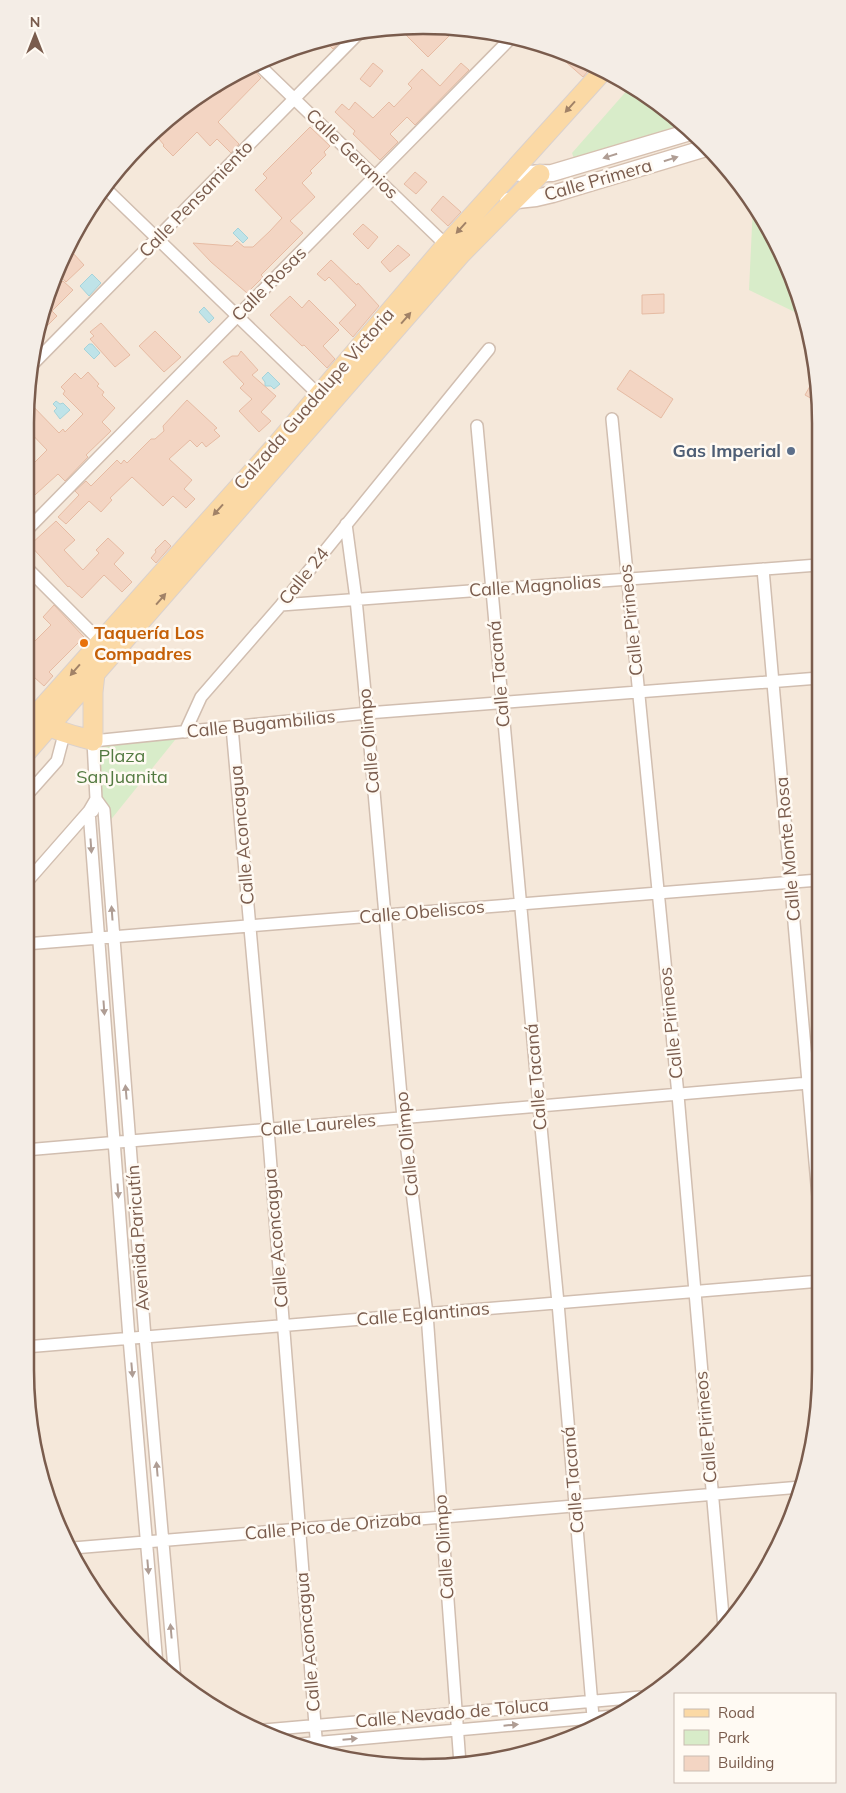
<svg xmlns="http://www.w3.org/2000/svg" width="846" height="1793" viewBox="0 0 846 1793" font-family="Mulish,sans-serif">
<style>
.residential{fill:#f5e8da}
.green{fill:#d8ecc9}
.water{fill:#bfe3e8;stroke:#a5d3da}
.building{fill:#f3d5c3;stroke:#e6bba3}
.lines{fill:none;stroke-linecap:round;stroke-linejoin:round}
.minor-casing{stroke:#d1beb0;stroke-width:14}
.secondary-casing{stroke:#d6c0b0;stroke-width:19}
.primary-casing{stroke:#dad1cd;stroke-width:21}
.minor{stroke:#fff;stroke-width:11}
.secondary{stroke:#fff;stroke-width:16}
.primary{stroke:#fbd9a5;stroke-width:19}
.oneway{fill:#a18267}
.oneway2{fill:#af9d94}
.service-dot{fill:#5c6f8a;stroke:#fffaf3;stroke-width:2}
.food-dot{fill:#e8710a;stroke:#fffaf3;stroke-width:2}
.labels{text-anchor:middle;stroke-width:5;stroke-linejoin:round;paint-order:stroke}
.street-label{font-size:18px;fill:#7a5c4d;stroke:#fffaf3}
.service-label{font-size:18px;font-weight:bold;fill:#4e5e75;stroke:#fffaf3;text-anchor:end}
.food-label{font-size:18px;font-weight:bold;fill:#c56008;stroke:#fffaf3;text-anchor:start}
.park-label{font-size:18px;fill:#537a41;stroke:#fffaf3}
.rim{fill:none;stroke:#7a5c4d;stroke-width:2.5}
</style>
<rect width="100%" height="100%" fill="#fdf6ec"/>
<path class="residential" d="M423,25L501,33L576,55L665,107L739,180L791,270L818,371L821,1370L813,1448L791,1523L754,1591L705,1651L599,1727L475,1765L345,1760L224,1715L160,1669L107,1613L46,1498L25,1370V423L33,345L55,270L92,202L142,141L202,92L271,55L346,33Z"/>
<path class="green" d="M630,87L665,107L690,132L577,167L572,153Z
M753,205L791,270L803,316L749,290Z
M179,735L109,822L101,808L95,743Z"/>
<path class="water" d="M238,228L248,238L243,243L233,233Z
M92,274L101,283L89,296L80,286Z
M204,307L214,318L209,323L199,312Z
M89,344H92L100,353L94,359L84,349Z
M268,372L280,384L274,389L271,386H265V382L262,378Z
M56,401L60,404L63,403L70,410L60,419L54,411L57,408L53,404Z"/>
<path class="building" d="M423,25L436,26L457,28L428,57L403,32L409,26Z
M485,31L501,33L505,34L497,42Z
M349,32L333,49L323,39L346,33Z
M550,48L576,55L593,65L583,77Z
M373,63L383,71L370,87L360,79Z
M461,63L469,70L415,125L407,117L390,134L398,142L380,160L353,134L355,131L335,112L342,104L349,110L355,102L373,118L389,102L394,107L412,88L408,84L422,69L440,86Z
M250,66L261,78L218,122L239,144L231,153L217,139L210,146L197,132L173,156L163,146L164,145L159,139L182,117L198,99L196,97L202,92L212,86L220,93L243,70Z
M310,127L330,146L324,152L326,155L310,171L312,173L302,183L315,197L290,221L303,233L261,275L263,277L247,293L211,262L193,243L232,246L237,241L244,247H253L270,231L282,218L255,190L267,178L263,174Z
M415,172L427,182L416,194L404,184Z
M443,196L461,212L448,226L431,210Z
M363,224L378,237L368,249L353,234Z
M398,245L410,255L390,272L381,262Z
M72,252L84,265L66,282L55,270L58,265Z
M331,260L357,285L358,283L379,306L353,337L339,323L356,305L329,277L325,281L317,274Z
M63,281L73,290L52,311L57,316L34,339L48,296Z
M664,294V313L642,314V295Z
M290,296L302,308L309,300L339,330L323,346L335,359L327,368L304,345L302,346L270,315Z
M101,323L130,355L115,367L90,339L94,336L90,332Z
M155,331L181,357L164,372L139,346Z
M241,351L258,370L252,375L276,396L261,412L271,421L259,432L239,411L252,399L240,388L244,384L223,362L232,356H238Z
M630,370L673,399L661,418L617,389Z
M88,372L99,384L97,386L104,392L102,395L115,408L102,422L111,431L86,455L88,457L65,481L58,474L25,504V472L47,450L25,427L27,400L59,433L63,429L65,432L83,414L63,394L65,391L61,387L75,373L81,379Z
M818,372V402L805,395Z
M187,400L217,428L214,430L220,436L206,447L202,442L197,447L190,440L169,459L192,480L184,489L195,499L186,508L173,496L163,506L132,477L110,498L112,500L101,512L89,501L66,524L58,517L79,495L75,491L86,481L91,486L117,460L121,464L124,460L127,463L151,439H155L164,431L163,426Z
M56,521L75,540L64,550L83,570L99,553L96,550L108,538L124,553L114,564L132,582L122,592L104,575L82,598L69,586L68,587L30,545Z
M165,540L171,546L156,563L151,558L156,552L155,550Z
M54,605L84,637L49,672L53,676L44,686L25,669V640L31,645L51,625L43,617Z"/>
<g class="lines">
<g class="minor-casing">
<path id="minor" d="M257,63L446,245
M104,187L319,395
M30,367L361,31
M612,419L678,1095L724,1628
M477,426L539,1106L558,1303L594,1729
M346,524L356,599L367,713L403,1118L427,1314L460,1764
M25,532L513,36
M25,566L105,646
M763,569L820,1219
M281,605L818,565
M232,727L268,1129L317,1750
M185,732L201,697L281,605L489,349
M25,797L57,761L62,742
M96,799L89,811L129,1338L157,1665
M25,884L89,811H93
M25,944L819,880
M25,1150L820,1082
M25,1347L821,1281
M73,1548L801,1487
M175,1680L145,1337L104,810L96,799L93,741L367,713L819,678
M264,1730L641,1697
M301,1744L614,1716"/>
</g>
<g class="secondary-casing">
<path id="secondary" d="M512,171L525,174L552,173L690,132
M508,201L536,198L553,194L706,148"/>
</g>
<g class="primary-casing">
<path id="primary" d="M39,720C55,732 75,735 93,741
M25,727L278,443L446,245L603,71
M93,741V692L95,674
M25,754L461,254L540,174"/>
</g>
<use href="#minor" class="minor"/>
<use href="#secondary" class="secondary"/>
<use href="#primary" class="primary"/>
</g>
<defs><path id="oneway-solid" d="M-6-.8H1V-3.2L6.5 0L1 3.2V.8H-6Z" transform="scale(1.25)"/></defs>
<g class="oneway">
<use href="#oneway-solid" transform="translate(570 107) rotate(132)"/>
<use href="#oneway-solid" transform="translate(461 228) rotate(132)"/>
<use href="#oneway-solid" transform="translate(406 318) rotate(-49)"/>
<use href="#oneway-solid" transform="translate(218 510) rotate(132)"/>
<use href="#oneway-solid" transform="translate(161 599) rotate(-49)"/>
<use href="#oneway-solid" transform="translate(75 670) rotate(131)"/>
</g>
<g class="oneway2">
<use href="#oneway-solid" transform="translate(610 156) rotate(163)"/>
<use href="#oneway-solid" transform="translate(671 159) rotate(-17)"/>
<use href="#oneway-solid" transform="translate(91 846) rotate(86)"/>
<use href="#oneway-solid" transform="translate(112 913) rotate(-94)"/>
<use href="#oneway-solid" transform="translate(104 1008) rotate(86)"/>
<use href="#oneway-solid" transform="translate(126 1092) rotate(-95)"/>
<use href="#oneway-solid" transform="translate(118 1191) rotate(86)"/>
<use href="#oneway-solid" transform="translate(132 1370) rotate(85)"/>
<use href="#oneway-solid" transform="translate(157 1469) rotate(-95)"/>
<use href="#oneway-solid" transform="translate(148 1567) rotate(85)"/>
<use href="#oneway-solid" transform="translate(171 1631) rotate(-95)"/>
<use href="#oneway-solid" transform="translate(511 1725) rotate(-5)"/>
<use href="#oneway-solid" transform="translate(350 1739) rotate(-5)"/>
</g>
<circle class="service-dot" cx="791" cy="451" r="5"/>
<circle class="food-dot" cx="84" cy="643" r="5"/>
<g class="labels">
<g class="street-label">
<text transform="translate(352 154) rotate(44)" y="6">Calle Geranios</text>
<text transform="translate(598 180) rotate(-16)" y="6">Calle Primera</text>
<text transform="translate(196 199) rotate(-46)" y="6">Calle Pensamiento</text>
<text transform="translate(269 284) rotate(-45)" y="6">Calle Rosas</text>
<text transform="translate(314 399) rotate(-49)" y="6">Calzada Guadalupe Victoria</text>
<text transform="translate(304 576) rotate(-51)" y="6">Calle 24</text>
<text transform="translate(535 586) rotate(-4)" y="6">Calle Magnolias</text>
<text transform="translate(631 620) rotate(-96)" y="6">Calle Pirineos</text>
<text transform="translate(499 674) rotate(-95)" y="6">Calle Tacaná</text>
<text transform="translate(261 724) rotate(-6)" y="6">Calle Bugambilias</text>
<text transform="translate(369 741) rotate(-95)" y="6">Calle Olimpo</text>
<text transform="translate(242 835) rotate(-95)" y="6">Calle Aconcagua</text>
<text transform="translate(788 849) rotate(-95)" y="6">Calle Monte Rosa</text>
<text transform="translate(422 912) rotate(-5)" y="6">Calle Obeliscos</text>
<text transform="translate(671 1023) rotate(-96)" y="6">Calle Pirineos</text>
<text transform="translate(536 1077) rotate(-95)" y="6">Calle Tacaná</text>
<text transform="translate(318 1125) rotate(-5)" y="6">Calle Laureles</text>
<text transform="translate(407 1144) rotate(-96)" y="6">Calle Olimpo</text>
<text transform="translate(138 1238) rotate(-94)" y="6">Avenida Paricutín</text>
<text transform="translate(276 1238) rotate(-95)" y="6">Calle Aconcagua</text>
<text transform="translate(423 1314) rotate(-5)" y="6">Calle Eglantinas</text>
<text transform="translate(706 1427) rotate(-95)" y="6">Calle Pirineos</text>
<text transform="translate(573 1480) rotate(-95)" y="6">Calle Tacaná</text>
<text transform="translate(333 1526) rotate(-5)" y="6">Calle Pico de Orizaba</text>
<text transform="translate(444 1547) rotate(-94)" y="6">Calle Olimpo</text>
<text transform="translate(308 1642) rotate(-95)" y="6">Calle Aconcagua</text>
<text transform="translate(452 1713) rotate(-5)" y="6">Calle Nevado de Toluca</text>
</g>
<g class="service-label">
<text x="781" y="457">Gas Imperial</text>
</g>
<g class="food-label">
<text x="94" y="639">Taquería Los<tspan x="94" dy="21">Compadres</tspan></text>
</g>
<g class="park-label">
<text x="122" y="762">Plaza<tspan x="122" dy="21">SanJuanita</tspan></text>
</g>
</g>
<path d="M0 0H846V1793H0ZM423 34H423A389 389 0 0 1 812 423V1370A389 389 0 0 1 423 1759H423A389 389 0 0 1 34 1370V423A389 389 0 0 1 423 34Z" fill="#f4ede6" fill-rule="evenodd"/>
<path class="rim" d="M423 34H423A389 389 0 0 1 812 423V1370A389 389 0 0 1 423 1759H423A389 389 0 0 1 34 1370V423A389 389 0 0 1 423 34Z"/>
<rect x="674" y="1693" width="162" height="90" fill="#fffaf3" stroke="#cabbb1"/>
<rect x="684" y="1709" width="25" height="8" fill="#fbd9a5" stroke="#cabbb1"/>
<text x="718" y="1718" font-size="15" fill="#7a5c4d">Road</text>
<rect x="684" y="1730" width="25" height="15" fill="#d8ecc9" stroke="#cabbb1"/>
<text x="718" y="1743" font-size="15" fill="#7a5c4d">Park</text>
<rect x="684" y="1756" width="25" height="15" fill="#f3d5c3" stroke="#cabbb1"/>
<text x="718" y="1768" font-size="15" fill="#7a5c4d">Building</text>
<g transform="translate(35 35)" stroke="#fffaf3" stroke-width="4" paint-order="stroke">
<path d="M0-4L9 19L0 12L-9 19Z" fill="#7a5c4d"/>
<text y="-8" font-size="14" font-weight="bold" text-anchor="middle" fill="#7a5c4d">N</text>
</g>
</svg>
